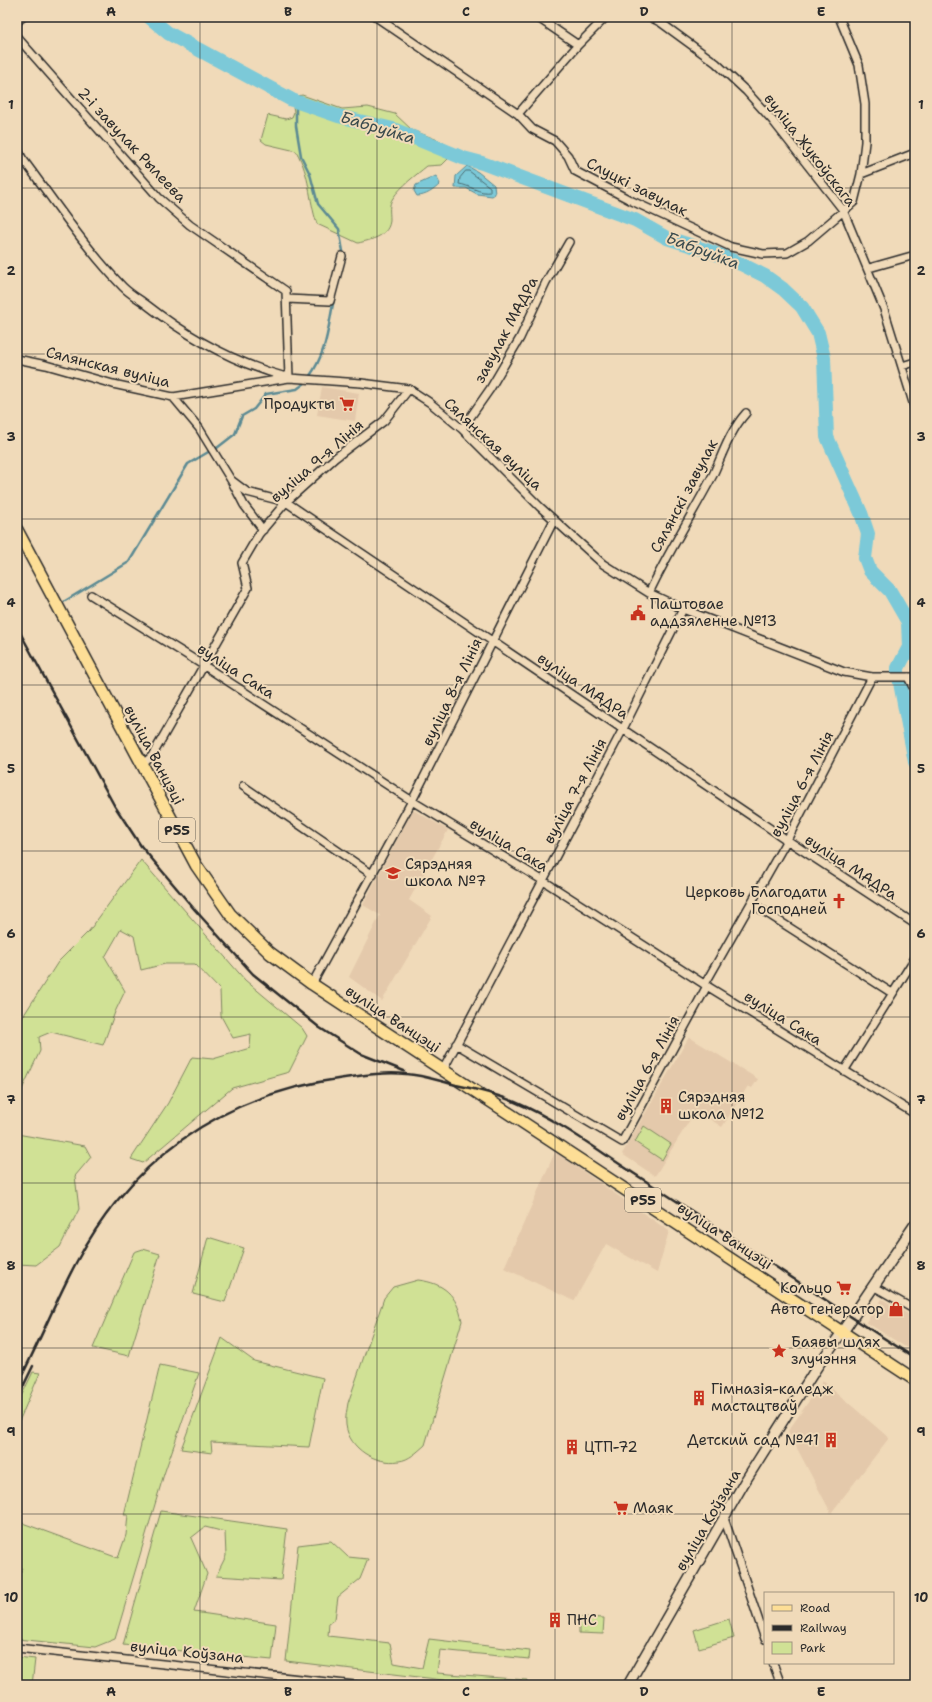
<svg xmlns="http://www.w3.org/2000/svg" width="932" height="1702" viewBox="0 0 932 1702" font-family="'Shantell Sans',sans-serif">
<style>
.built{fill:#e4c9ab}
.green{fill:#d0e195;stroke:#7e8660}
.water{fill:#7bc9d8;stroke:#5b8a93}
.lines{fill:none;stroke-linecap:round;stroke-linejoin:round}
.shore{stroke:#4b6a70;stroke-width:1}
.stream{stroke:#5b8a93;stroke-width:2.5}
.river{stroke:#7bc9d8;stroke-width:14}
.minor-casing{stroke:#2b2b2b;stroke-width:10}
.tertiary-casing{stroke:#2b2b2b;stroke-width:12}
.secondary-casing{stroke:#2b2b2b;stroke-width:13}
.primary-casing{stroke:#2b2b2b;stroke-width:14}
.minor{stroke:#f0dab9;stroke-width:7}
.tertiary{stroke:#f0dab9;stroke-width:9}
.secondary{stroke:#f0dab9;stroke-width:10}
.primary{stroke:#fdde96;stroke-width:11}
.rail{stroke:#2b2b2b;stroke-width:2.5}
.grid{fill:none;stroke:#2b2b2b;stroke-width:1;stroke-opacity:0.55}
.labels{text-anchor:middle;stroke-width:4;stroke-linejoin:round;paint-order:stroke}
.shield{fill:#f0dab9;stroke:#666056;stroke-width:1}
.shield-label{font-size:14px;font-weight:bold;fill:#2b2b2b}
.street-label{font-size:15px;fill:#2b2b2b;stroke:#f0dab9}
.poi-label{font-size:15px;fill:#2b2b2b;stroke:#f0dab9;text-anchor:start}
.water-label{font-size:16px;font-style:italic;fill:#3b4b4e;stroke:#f0dab9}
.neatline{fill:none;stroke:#2b2b2b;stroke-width:1.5}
.grid-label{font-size:13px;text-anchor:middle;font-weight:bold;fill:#2b2b2b}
</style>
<rect width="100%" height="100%" fill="#f0dab9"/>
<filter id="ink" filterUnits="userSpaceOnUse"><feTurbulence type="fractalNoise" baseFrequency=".025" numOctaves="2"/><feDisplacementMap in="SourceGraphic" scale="8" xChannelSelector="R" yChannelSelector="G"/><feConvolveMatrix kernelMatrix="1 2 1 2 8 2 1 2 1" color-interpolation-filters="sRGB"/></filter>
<g filter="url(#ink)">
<path class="built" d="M322,387L359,393L355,421L317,415Z
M413,810L448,830L409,900L432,916L382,1001L349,977L380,915L363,905Z
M689,1037L758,1079L752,1088L748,1086L722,1127L696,1110L655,1176L622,1154Z
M555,1152L669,1231L657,1273L606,1244L574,1301L504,1268Z
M882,1299L915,1318V1353L866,1322Z
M823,1381L889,1438L831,1513L788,1431Z"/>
<path class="green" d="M302,95L342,109L368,107L395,114L412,130L438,140L449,146L448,159L442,165L427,166C416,175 401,186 393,198C388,205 390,212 390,219C390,236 371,240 358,243L317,224C308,197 311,177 296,151L266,144L261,140L268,115L286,119L292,117L294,112L292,100L294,97Z
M141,860L245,980L302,1028L307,1036L289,1072L232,1088L143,1163L131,1159L168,1103L192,1057L213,1059L250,1048L251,1034L233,1038L221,1016L220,990L195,964H165L141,970L134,936L121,929L105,957L125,991L115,1012L103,1045L51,1032L39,1037L40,1051L17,1100V1023L20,1021L58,962L89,931Z
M644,1126L671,1144L662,1160L635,1142Z
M17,1134L85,1146L91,1157L75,1176L79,1209L60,1247L36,1265L17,1264Z
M208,1237L244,1248L225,1302L193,1294Z
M143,1249L160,1254L129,1356L93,1348L134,1252Z
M418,1280C444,1283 457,1295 462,1321L425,1445C417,1452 409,1460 399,1461C376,1465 349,1449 346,1425C345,1417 347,1410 348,1403L384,1298L393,1287Z
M222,1338L254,1361L323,1378L309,1447L211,1442L212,1453L181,1449Z
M160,1365L199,1373L164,1474L115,1639L95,1647L17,1639V1584L22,1568L17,1562V1521L118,1558L126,1535L128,1515H124Z
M33,1372L40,1373L17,1426V1405Z
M161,1511L287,1529L281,1580L216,1576L226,1556L225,1532L205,1527L191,1538L207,1574L194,1612L276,1624L272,1660L123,1645Z
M331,1541L348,1557L368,1559L360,1579L338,1597L335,1619L329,1623L328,1636L390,1643L394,1663L422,1668L429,1639L530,1651L529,1659L440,1650L437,1673L527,1680L526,1685H485L286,1661L298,1545Z
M579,1617L604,1618L603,1634L579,1633Z
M729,1619L734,1638L699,1648L694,1630Z
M17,1657L35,1659L32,1685L17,1681Z"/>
<path class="water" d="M467,166L478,172L494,185L495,194L492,196L477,194L466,188H455L456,176Z
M436,176L440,184C434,190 426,196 417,196L414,191L416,185Z"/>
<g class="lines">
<path class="shore" d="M466,171H469L490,187V192C480,194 469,185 459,184L460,178Z"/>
<path class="stream" d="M296,101V126L301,156L310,174L318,204L339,229L344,257
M309,377C327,353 328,327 334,299
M217,448L235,434L242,416L254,409L266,394L297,389L305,383
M65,601L129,562L188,464L210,451"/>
<path class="river" d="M149,17L168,33L292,100L338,116L393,129L463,158L482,163L635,220L667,238L709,251L741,264L765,276L783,289L802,307L818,333L824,358L827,437L861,513L868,534L865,558L870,571L890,591L908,622L909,647L898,668V672L915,762"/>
<g class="minor-casing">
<path id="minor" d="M376,17L518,114
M537,17L578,45L518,114L532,129L555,141L568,156L575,171L632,201L731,247L763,254L787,253L808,241L854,202L861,174L865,142V104L859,65L839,17
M650,17L660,22L716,63L746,91L773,121L843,210L884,309L915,409
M17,22L23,17
M17,37L159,198L190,225L286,291L289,378C238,364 189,338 147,305C139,299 130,294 123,287C85,248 55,202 22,158L17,148
M578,45L606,17
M861,174L915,153
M869,268L915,255
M287,299L330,301L342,256
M17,359L46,365L113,384L173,397L289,378L361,383L409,389L429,402L462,429L540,507L603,564L649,593L683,609L844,672L872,677H915
M902,366L915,362
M173,397L199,428L231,480L244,505L263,530
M462,429L490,389L520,338L546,282L569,242
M231,480L247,492L286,502L787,840L915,924
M649,593C668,552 692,515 713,475C723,453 730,431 746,413
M91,595L203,665L412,801L542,880L707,986L915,1114
M908,677L915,691
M142,765L152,756L248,588L242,563L259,534L286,502L335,458L384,421L409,389
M243,786L373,875
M751,903L892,993
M312,984L412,801L554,520
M705,984L787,840L872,677
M456,1044L622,1142L707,986
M443,1070L623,729L683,609
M844,1071L915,958
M873,1286L915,1310
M724,1518L765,1639
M17,1648L355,1685
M773,1663L781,1685"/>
</g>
<g class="tertiary-casing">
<path id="tertiary" d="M628,1685L744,1483L817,1367L843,1331"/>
</g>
<g class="secondary-casing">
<path id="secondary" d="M843,1331L915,1225"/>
</g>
<g class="primary-casing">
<path id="primary" d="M17,530L196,865L230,914L270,953L312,984L915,1380"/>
</g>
<use href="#minor" class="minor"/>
<use href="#tertiary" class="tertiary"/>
<use href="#secondary" class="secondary"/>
<use href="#primary" class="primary"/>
<path class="rail" d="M17,627L114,805L141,846L195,910L253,974L320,1028L361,1054L404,1071
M17,1385C50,1323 70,1258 116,1202C175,1130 252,1090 344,1078C365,1075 385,1072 406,1074C423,1075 439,1081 456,1085C476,1089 496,1094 515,1102C560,1121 600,1152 641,1178C733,1237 823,1300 915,1358
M17,1399L33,1366"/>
</g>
</g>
<path class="grid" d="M200,17V1685M377,17V1685M555,17V1685M732,17V1685M17,188H915M17,354H915M17,519H915M17,685H915M17,851H915M17,1017H915M17,1183H915M17,1348H915M17,1514H915"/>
<defs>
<g id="supermarket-bare" transform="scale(1.2)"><path d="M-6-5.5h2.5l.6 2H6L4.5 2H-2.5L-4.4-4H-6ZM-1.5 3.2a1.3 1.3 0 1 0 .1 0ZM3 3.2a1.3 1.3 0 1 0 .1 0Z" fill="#c8321e" stroke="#f0dab9" stroke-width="2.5" paint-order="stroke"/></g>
<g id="civic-bare" transform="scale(1.2)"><path d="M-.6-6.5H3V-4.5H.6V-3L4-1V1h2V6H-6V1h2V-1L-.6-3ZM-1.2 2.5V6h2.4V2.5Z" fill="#c8321e" stroke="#f0dab9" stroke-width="2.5" paint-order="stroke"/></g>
<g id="school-bare" transform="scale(1.2)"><path d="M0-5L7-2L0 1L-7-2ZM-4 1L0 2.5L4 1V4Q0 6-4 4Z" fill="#c8321e" stroke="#f0dab9" stroke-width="2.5" paint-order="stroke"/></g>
<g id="church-bare" transform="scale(1.2)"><path d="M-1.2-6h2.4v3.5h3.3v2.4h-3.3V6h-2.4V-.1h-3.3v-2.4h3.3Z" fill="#c8321e" stroke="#f0dab9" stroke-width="2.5" paint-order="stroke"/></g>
<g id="building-bare" transform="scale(1.2)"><path d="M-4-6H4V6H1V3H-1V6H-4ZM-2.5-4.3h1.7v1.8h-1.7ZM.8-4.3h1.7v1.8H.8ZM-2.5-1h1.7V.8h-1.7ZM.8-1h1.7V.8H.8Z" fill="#c8321e" stroke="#f0dab9" stroke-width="2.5" paint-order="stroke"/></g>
<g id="shop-bare" transform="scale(1.2)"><path d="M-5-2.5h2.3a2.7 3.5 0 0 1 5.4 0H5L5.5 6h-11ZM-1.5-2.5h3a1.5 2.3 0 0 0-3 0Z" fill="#c8321e" stroke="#f0dab9" stroke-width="2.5" paint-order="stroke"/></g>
<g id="sight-bare" transform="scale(1.2)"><path d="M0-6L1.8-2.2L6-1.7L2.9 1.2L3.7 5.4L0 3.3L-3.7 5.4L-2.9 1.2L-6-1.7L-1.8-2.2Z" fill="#c8321e" stroke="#f0dab9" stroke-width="2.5" paint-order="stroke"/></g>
</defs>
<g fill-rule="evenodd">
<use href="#supermarket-bare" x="347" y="404"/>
<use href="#civic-bare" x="638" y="613"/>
<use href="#school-bare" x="393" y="873"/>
<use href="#church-bare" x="839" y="901"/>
<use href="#building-bare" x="666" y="1106"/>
<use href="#supermarket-bare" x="844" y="1288"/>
<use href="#shop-bare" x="896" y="1309"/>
<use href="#sight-bare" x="779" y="1351"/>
<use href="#building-bare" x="699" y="1398"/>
<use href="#building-bare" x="831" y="1440"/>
<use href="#building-bare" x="572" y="1447"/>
<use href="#supermarket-bare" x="621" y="1508"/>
<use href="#building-bare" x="555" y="1620"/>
</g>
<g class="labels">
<g class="shield">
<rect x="159" y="818" width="36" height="24" rx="3"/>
<rect x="625" y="1188" width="36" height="24" rx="3"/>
</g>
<g class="shield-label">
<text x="177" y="835">Р55</text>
<text x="643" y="1205">Р55</text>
</g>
<g class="street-label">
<text transform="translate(132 145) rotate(47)" y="5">2-і завулак Рылеева</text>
<text transform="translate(810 150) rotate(52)" y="5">вуліца Жукоўскага</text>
<text transform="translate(637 187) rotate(27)" y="5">Слуцкі завулак</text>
<text transform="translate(506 330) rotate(-62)" y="5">завулак МАДРа</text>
<text transform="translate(108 367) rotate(14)" y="5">Сялянская вуліца</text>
<text transform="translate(493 444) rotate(43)" y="5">Сялянская вуліца</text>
<text transform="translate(317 461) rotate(-41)" y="5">вуліца 9-я Лінія</text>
<text transform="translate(684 496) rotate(-62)" y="5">Сялянскі завулак</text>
<text transform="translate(236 671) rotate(33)" y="5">вуліца Сака</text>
<text transform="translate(583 686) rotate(34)" y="5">вуліца МАДРа</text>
<text transform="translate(452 692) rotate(-64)" y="5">вуліца 8-я Лінія</text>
<text transform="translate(154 755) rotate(62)" y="5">вуліца Ванцэці</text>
<text transform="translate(802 784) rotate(-62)" y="5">вуліца 6-я Лінія</text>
<text transform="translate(575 791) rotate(-62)" y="5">вуліца 7-я Лінія</text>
<text transform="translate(509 845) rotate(31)" y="5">вуліца Сака</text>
<text transform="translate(851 867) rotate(33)" y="5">вуліца МАДРа</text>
<text transform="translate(783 1018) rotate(32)" y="5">вуліца Сака</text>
<text transform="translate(393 1019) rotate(33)" y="5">вуліца Ванцэці</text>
<text transform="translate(647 1068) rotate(-61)" y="5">вуліца 6-я Лінія</text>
<text transform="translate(725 1236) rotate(33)" y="5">вуліца Ванцэці</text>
<text transform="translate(708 1520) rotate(-60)" y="5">вуліца Коўзана</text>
<text transform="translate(187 1652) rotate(6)" y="5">вуліца Коўзана</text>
</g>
<g class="poi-label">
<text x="335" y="409" text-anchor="end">Продукты</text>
<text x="650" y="609">Паштовае<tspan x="650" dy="17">аддзяленне №13</tspan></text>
<text x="405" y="869">Сярэдняя<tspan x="405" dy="17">школа №7</tspan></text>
<text x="827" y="897" text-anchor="end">Церковь Благодати<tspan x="827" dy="17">Господней</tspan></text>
<text x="678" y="1102">Сярэдняя<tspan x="678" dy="17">школа №12</tspan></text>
<text x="832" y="1293" text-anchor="end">Кольцо</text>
<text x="884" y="1314" text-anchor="end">Авто генератор</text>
<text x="791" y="1347">Баявы шлях<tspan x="791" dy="17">злучэння</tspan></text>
<text x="711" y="1394">Гімназія-каледж<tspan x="711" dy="17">мастацтваў</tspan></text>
<text x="819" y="1445" text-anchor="end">Детский сад №41</text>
<text x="584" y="1452">ЦТП-72</text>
<text x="633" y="1513">Маяк</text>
<text x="567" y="1625">ПНС</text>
</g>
<g class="water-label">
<text transform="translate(378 127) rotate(17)" y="6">Бабруйка</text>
<text transform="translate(703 250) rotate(21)" y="6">Бабруйка</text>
</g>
</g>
<rect width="932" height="1702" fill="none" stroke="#f0dab9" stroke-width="44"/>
<rect x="764" y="1592" width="130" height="72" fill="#f0dab9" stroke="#a19480"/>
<rect x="772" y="1605" width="20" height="6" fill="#fdde96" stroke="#a19480"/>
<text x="800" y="1612" font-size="12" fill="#2b2b2b">Road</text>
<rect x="772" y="1625" width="20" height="6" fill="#2b2b2b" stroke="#a19480"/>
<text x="800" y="1632" font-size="12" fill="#2b2b2b">Railway</text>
<rect x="772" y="1642" width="20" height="12" fill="#d0e195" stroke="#a19480"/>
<text x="800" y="1652" font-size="12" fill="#2b2b2b">Park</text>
<rect x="22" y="22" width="888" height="1658" class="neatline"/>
<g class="grid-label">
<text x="111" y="16">A</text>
<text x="288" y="16">B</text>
<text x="466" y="16">C</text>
<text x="644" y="16">D</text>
<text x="821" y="16">E</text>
<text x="11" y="109">1</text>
<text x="921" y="109">1</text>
<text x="11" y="275">2</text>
<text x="921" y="275">2</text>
<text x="11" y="441">3</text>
<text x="921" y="441">3</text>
<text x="11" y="607">4</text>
<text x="921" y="607">4</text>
<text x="11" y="773">5</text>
<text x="921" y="773">5</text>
<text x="11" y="938">6</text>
<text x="921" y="938">6</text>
<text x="11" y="1104">7</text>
<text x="921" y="1104">7</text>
<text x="11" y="1270">8</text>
<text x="921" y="1270">8</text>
<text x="11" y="1436">9</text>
<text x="921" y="1436">9</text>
<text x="11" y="1602">10</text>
<text x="921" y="1602">10</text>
<text x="111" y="1696">A</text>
<text x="288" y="1696">B</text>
<text x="466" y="1696">C</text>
<text x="644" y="1696">D</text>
<text x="821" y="1696">E</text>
</g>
</svg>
